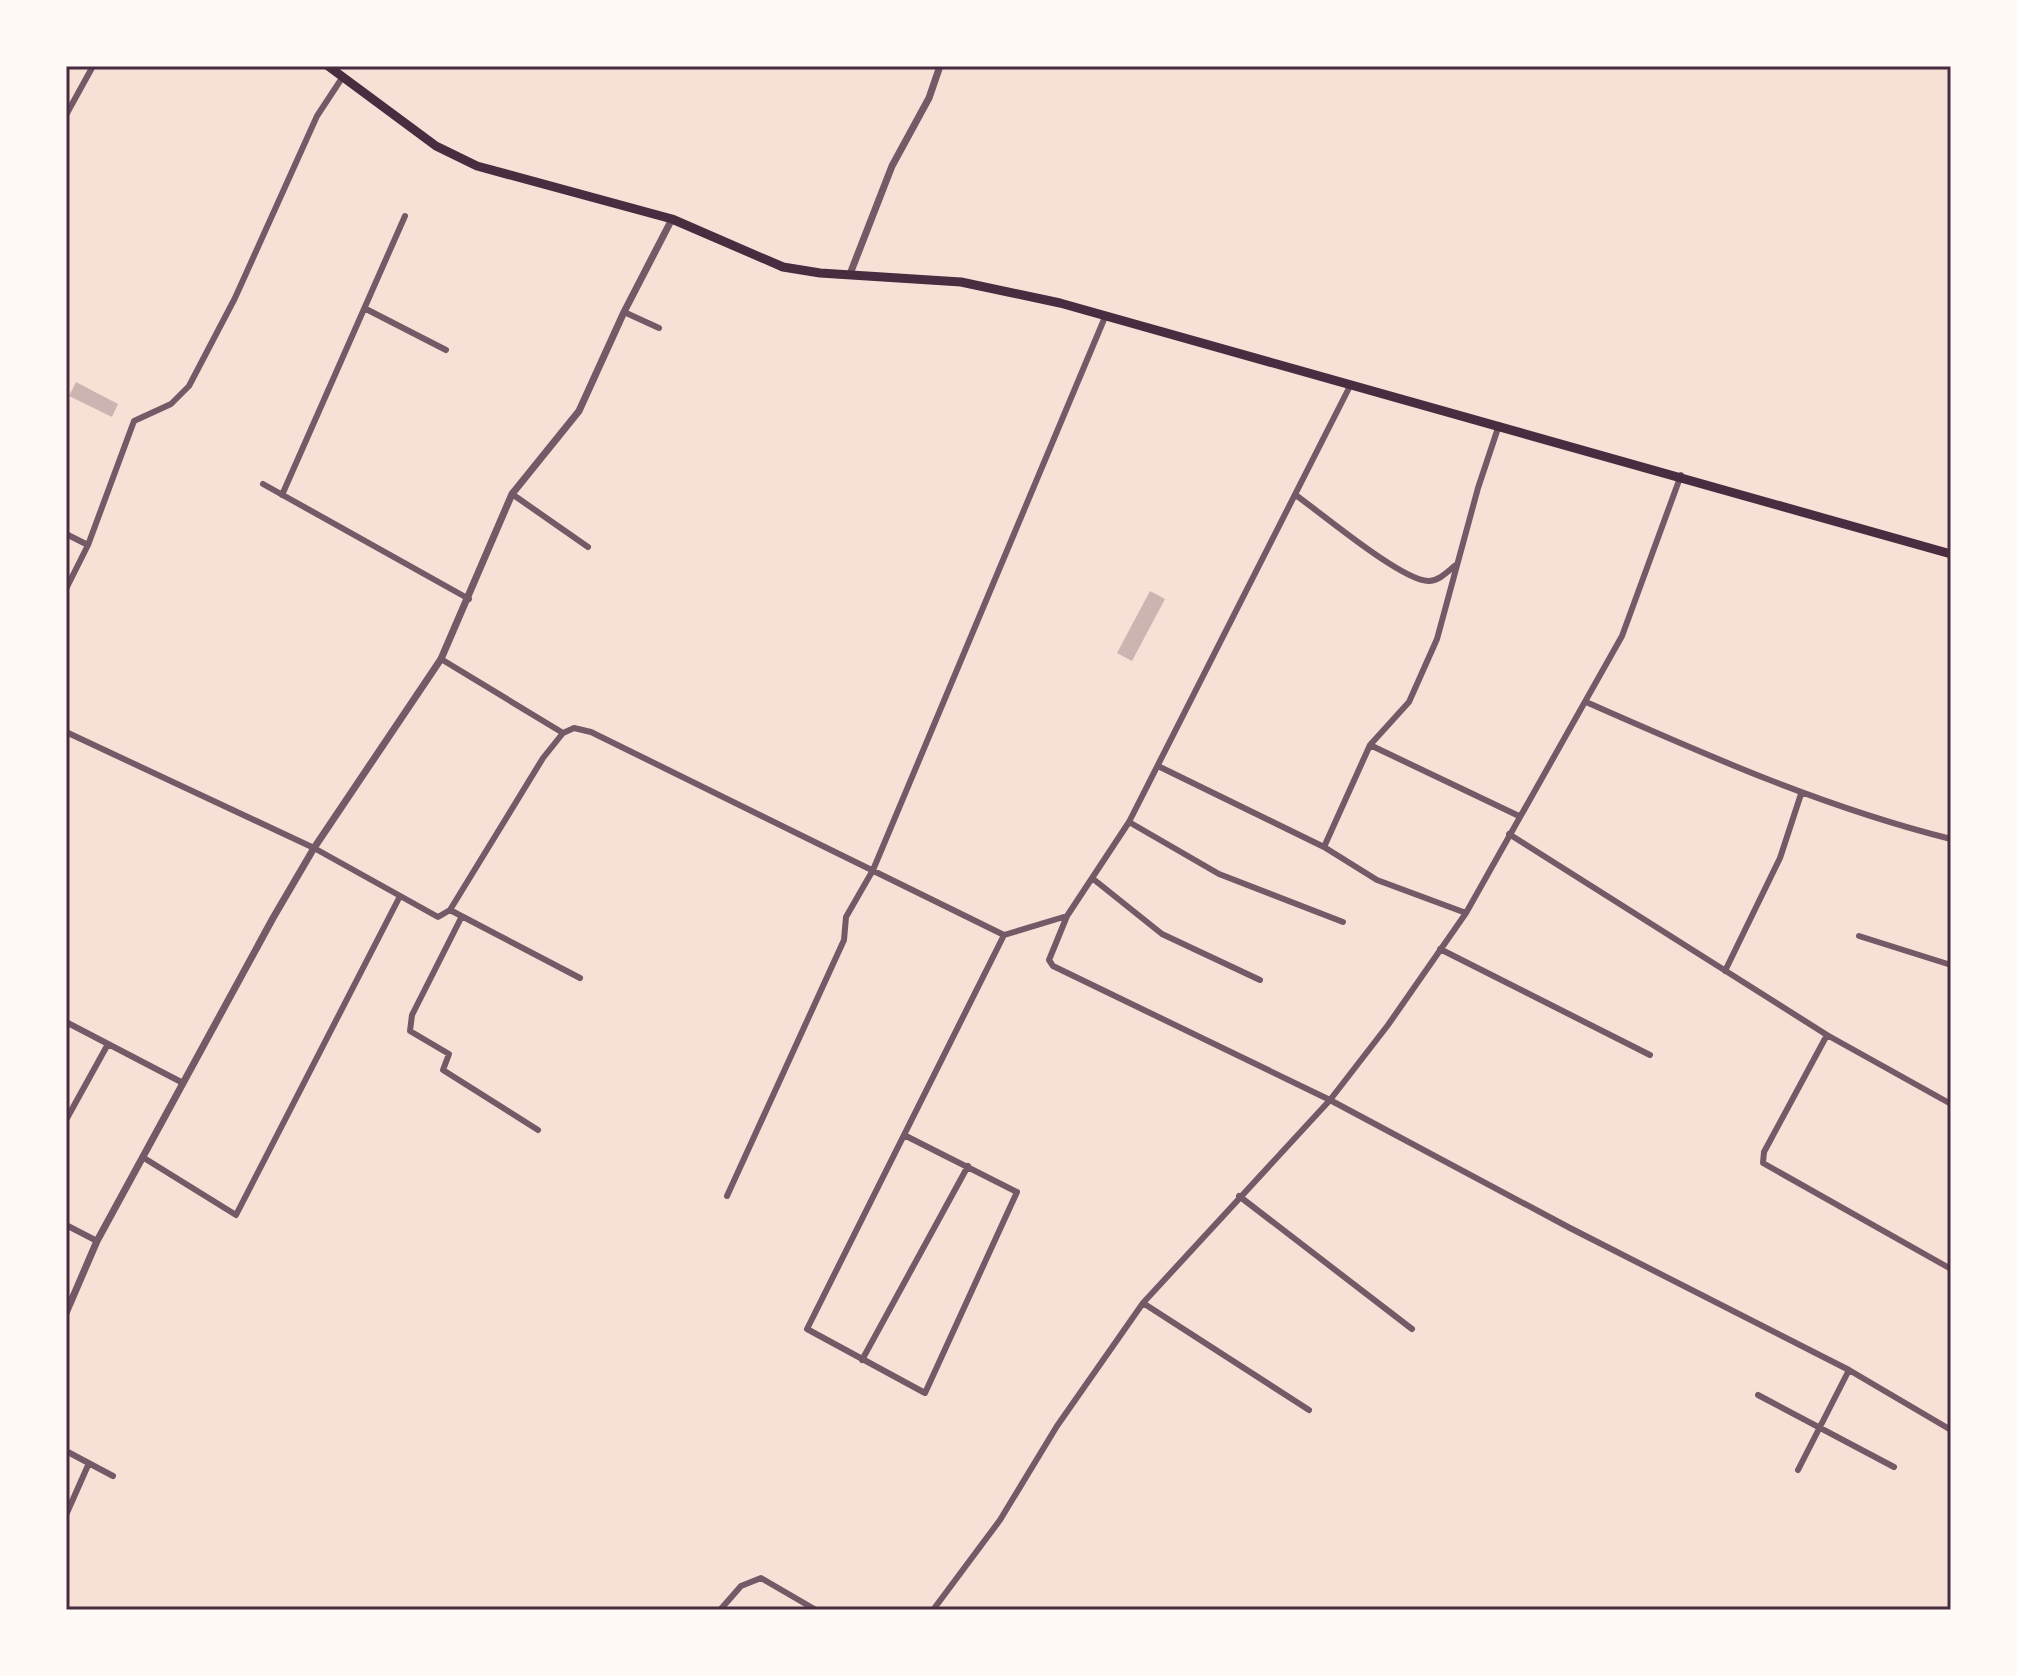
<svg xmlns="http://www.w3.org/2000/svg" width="2017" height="1676" viewBox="0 0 2017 1676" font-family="'Work Sans',sans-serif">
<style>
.building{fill:#ccb4b1}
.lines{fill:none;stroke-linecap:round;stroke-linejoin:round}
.minor{stroke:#755966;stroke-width:6}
.tertiary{stroke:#755966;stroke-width:7}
.primary{stroke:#4a2c40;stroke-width:9}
.neatline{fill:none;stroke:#4a2c40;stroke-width:3}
</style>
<rect width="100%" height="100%" fill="#f7e1d7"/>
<path class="building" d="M76,382L118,404L112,417L69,396Z
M1150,591L1165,599L1132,661L1117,653Z"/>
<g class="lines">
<path class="minor" d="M66,115L93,66
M366,309L446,350
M624,312L659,328
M263,484L469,599
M512,494L588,547
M282,495L405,216
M1297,496C1321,513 1403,582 1429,581C1439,581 1448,571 1456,565
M66,534L88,545
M66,589L88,545L134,421L171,404L189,386L235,298L317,116L342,78
M441,659L563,733L574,728L591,732L1004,935
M1586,702C1706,755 1823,807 1951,839
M66,732L314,848L438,917L450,910L543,758L563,733
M1370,745L1519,816
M1160,767L1324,847L1377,880L1466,913
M1129,822L1219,874L1343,922
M1509,834L1827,1035L1951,1104
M1324,847L1370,745L1409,702L1437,639L1478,488L1499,425
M1092,878L1162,934L1260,980
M450,910L580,978
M1067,916L1049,960L1053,966L1330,1100L1570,1228L1849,1370L1951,1430
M461,918L412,1015L410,1031L449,1054L443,1070L538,1130
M1859,936L1951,965
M1440,949L1650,1055
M1725,971L1780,858L1801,794
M66,1022L183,1083
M1827,1035L1764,1152L1763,1163L1951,1269
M66,1120L108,1044
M904,1135L1017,1192L925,1393L807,1329L1004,935L1067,916L1129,822L1350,386
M144,1158L236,1215L399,898
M727,1196L844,940L846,917L873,870L1105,317
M1239,1196L1412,1329
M66,1225L97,1241
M1143,1303L1309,1410
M862,1360L968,1166
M1758,1395L1894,1467
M66,1451L113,1476
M1798,1470L1849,1370
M66,1515L89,1463
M720,1610L741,1586L761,1578L816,1610
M933,1610L1000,1520L1057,1426L1143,1303L1330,1100L1388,1025L1466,913L1622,636L1681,475"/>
<path class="tertiary" d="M850,274L892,166L929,98L940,66
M66,1313L97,1241L273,918L314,848L441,659L512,494L579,411L624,312L672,219"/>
<path class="primary" d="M328,66L436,146L477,166L672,219L783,267L820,273L961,282L1060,303L1951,554"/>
</g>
<rect width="2017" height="1676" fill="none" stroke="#fffaf5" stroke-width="136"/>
<rect x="68" y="68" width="1881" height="1540" class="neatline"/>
</svg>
